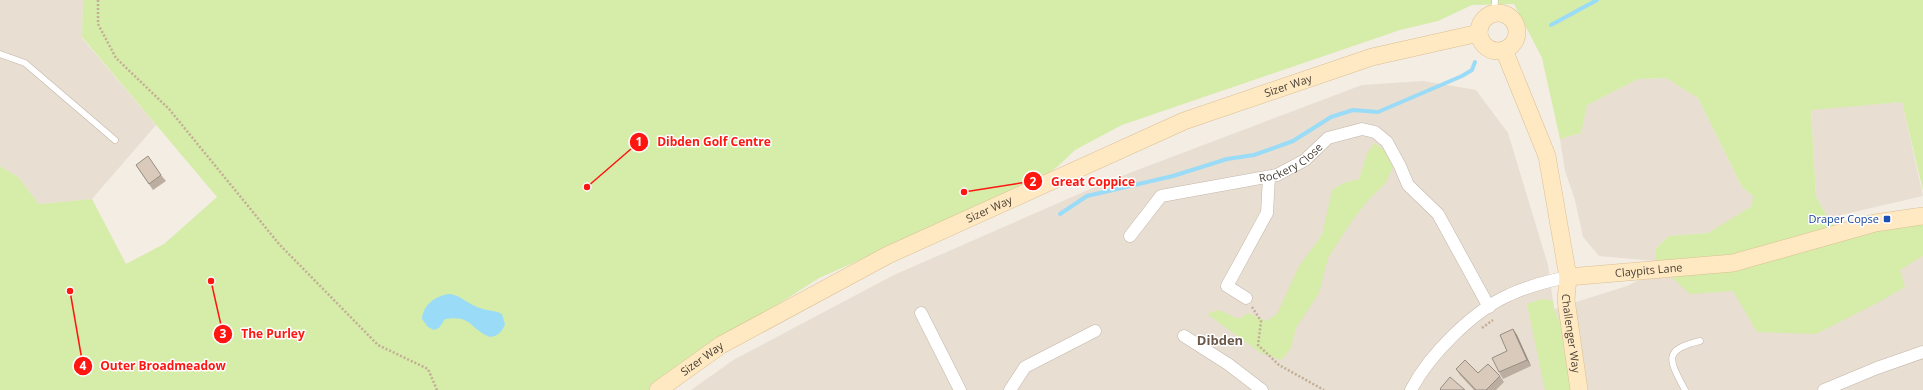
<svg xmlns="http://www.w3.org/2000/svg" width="1923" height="390" viewBox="0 0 1923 390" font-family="'Open Sans',sans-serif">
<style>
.residential{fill:#e8ded1}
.green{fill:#d6eca9}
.water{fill:#9adcf7}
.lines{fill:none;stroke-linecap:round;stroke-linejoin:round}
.stream{stroke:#9adcf7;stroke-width:4}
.lane-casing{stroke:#c3b6a9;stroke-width:7}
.street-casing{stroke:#c3b6a9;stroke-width:13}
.secondary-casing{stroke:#dbbf91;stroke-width:18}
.path{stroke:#c3ad96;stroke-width:2.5;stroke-dasharray:2 2;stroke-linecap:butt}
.lane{stroke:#fff;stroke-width:6}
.street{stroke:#fff;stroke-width:12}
.secondary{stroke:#ffe9c3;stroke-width:17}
.wall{fill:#bbaea1}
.shaded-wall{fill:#988d83}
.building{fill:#d9cabb;stroke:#988d83}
.transit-dot{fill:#1a4fb4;stroke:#fff;stroke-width:1.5}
.labels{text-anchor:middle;stroke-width:3;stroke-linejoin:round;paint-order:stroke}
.street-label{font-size:11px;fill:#463d33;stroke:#fff}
.transit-label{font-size:11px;fill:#164399;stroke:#fff;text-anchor:end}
.quarter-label{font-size:13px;font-weight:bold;fill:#6a594a;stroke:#fff}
.leader{fill:none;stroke:#ff1610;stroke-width:1.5}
.callout-dot{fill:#ff1610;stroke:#fff;stroke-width:1.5}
.mark-label{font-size:12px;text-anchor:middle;font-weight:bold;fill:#fff}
.callout-label{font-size:12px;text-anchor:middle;font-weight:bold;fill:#ff1610;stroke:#fff;stroke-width:3;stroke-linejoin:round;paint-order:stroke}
</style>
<rect width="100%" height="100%" fill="#f4ede4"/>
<path class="residential" d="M0,0H83L82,38L156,125L92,199L39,204L18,177L0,166Z
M1666,78L1698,98L1742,187L1753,196V206L1708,233L1669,236L1655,249L1656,261L1599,256L1583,237L1575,200L1565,171L1560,139L1581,133L1587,105L1638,79Z
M1423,81L1476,90L1508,133L1548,265L1554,309L1627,286L1674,262L1923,234V390H691L735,359L894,275L1111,180L1362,85Z
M1902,102L1923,196L1828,218L1816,197L1811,109Z"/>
<path class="green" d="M83,0H1923V191L1902,102L1811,110L1816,197L1828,218L1839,233L1923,216V256L1900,270L1905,287L1879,302L1816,334L1757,332L1733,291L1690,294L1676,281L1656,266L1655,249L1669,236L1708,233L1752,206L1753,196L1742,187L1698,98L1666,78L1638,79L1587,105L1581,133L1560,139L1542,58L1514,4L1472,5L1438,21L1400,30L1122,125L1075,150L1057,167L1033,184L819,278L747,324L650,390H0V166L18,177L39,204L92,199L126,264L164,244L217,197L82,37Z
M1375,143L1386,152L1393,167L1385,184L1370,198L1351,222L1328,258L1319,293L1296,328L1291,348L1281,360L1261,353L1207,314L1218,310L1239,319L1248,313L1266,321L1277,314L1299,266L1322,235L1332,190L1344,183L1359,179L1367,153Z
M1542,299L1553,301L1554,309L1562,327L1571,390H1545L1527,304Z"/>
<path class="water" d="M450,294C462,296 469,305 480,308C488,311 495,310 502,314L505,324C502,332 498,336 490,337C469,329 473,315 445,319L439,328L434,330L428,327L422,319C423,304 437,295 450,294Z"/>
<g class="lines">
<path class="stream" d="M1551,25L1597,0
M1060,214L1087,196L1173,176L1227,159L1254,155L1293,141L1331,117L1353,110L1378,112L1462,76L1472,70L1475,62"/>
<g class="lane-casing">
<path id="lane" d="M1494,14L1495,0
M0,54L25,63L115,140
M1685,390C1670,361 1661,350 1700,341"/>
</g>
<g class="street-casing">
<g id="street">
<path id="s1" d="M1130,236L1161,196L1277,175L1305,160L1328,138L1362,129L1375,132L1387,142L1400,166L1408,185L1438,214L1489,307"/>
<path d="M1246,298L1227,286L1267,213L1269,177"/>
<path d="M921,313L960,390"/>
<path d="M1184,336L1228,364L1262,390"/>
<path d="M1010,390L1025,367L1095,331"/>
<path d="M1411,390C1429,355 1473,311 1509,295C1528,286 1548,281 1568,277"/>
<path d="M1824,390L1877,368L1923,352"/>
</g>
</g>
<g class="secondary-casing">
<g id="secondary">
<circle cx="1498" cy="32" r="19"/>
<path id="s2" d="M1504,50L1547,156L1568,277L1566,300L1579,390"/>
<path id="s3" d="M1568,277L1733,263L1875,223L1923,216"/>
<path id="s4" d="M658,390L721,345L888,255L1184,121L1372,57L1479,33"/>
</g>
</g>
<path class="path" d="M98,0V24L116,58L169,109L279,244L378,345L428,369L437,390
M1252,307L1261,321L1258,345L1279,365L1324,390
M1482,328L1493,320"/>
<use href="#lane" class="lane"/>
<use href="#street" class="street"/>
<use href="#secondary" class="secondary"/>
</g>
<path class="wall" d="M136,165L161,175L166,181L153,190Z
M1513,329L1517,335L1531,366L1503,379L1499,372L1507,351Z
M1456,369L1500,376L1504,382L1496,390H1474L1460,375Z"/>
<path class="shaded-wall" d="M1513,329L1517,335L1531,366L1527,360Z"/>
<path class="building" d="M148,156L161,175L149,184L136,165Z
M1513,329L1527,360L1499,372L1492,358L1507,351L1500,335Z
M1465,360L1478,373L1488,364L1500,376L1486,390H1476L1456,369Z
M1450,377L1465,390H1441L1440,389Z"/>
<rect class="transit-dot" x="1883" y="215" width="8" height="8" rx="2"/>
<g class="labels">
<g class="street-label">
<text dy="4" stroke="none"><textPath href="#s4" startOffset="702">Sizer Way</textPath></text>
<text dy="4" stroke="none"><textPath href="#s1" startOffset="186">Rockery Close</textPath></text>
<text dy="4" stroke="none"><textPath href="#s4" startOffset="378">Sizer Way</textPath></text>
<text dy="4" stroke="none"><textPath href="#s3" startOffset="81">Claypits Lane</textPath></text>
<text dy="4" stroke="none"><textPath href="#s2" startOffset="294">Challenger Way</textPath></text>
<text dy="4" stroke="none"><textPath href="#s4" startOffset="54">Sizer Way</textPath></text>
</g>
<g class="transit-label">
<text x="1879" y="223">Draper Copse</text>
</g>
<g class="quarter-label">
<text x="1220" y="345">Dibden</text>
</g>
</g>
<path class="leader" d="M587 187L639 142M964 192L1033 181M211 281L223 334M70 291L83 366"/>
<g class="callout-dot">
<circle cx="587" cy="187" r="4"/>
<circle cx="964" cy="192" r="4"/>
<circle cx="211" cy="281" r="4"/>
<circle cx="70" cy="291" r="4"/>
<circle cx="639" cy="142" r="10"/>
<circle cx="1033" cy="181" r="10"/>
<circle cx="223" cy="334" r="10"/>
<circle cx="83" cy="366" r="10"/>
</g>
<g class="mark-label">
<text x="639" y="146">1</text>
<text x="1033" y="186">2</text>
<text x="223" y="338">3</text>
<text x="83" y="370">4</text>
</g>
<g class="callout-label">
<text x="714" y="146">Dibden Golf Centre</text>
<text x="1093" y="186">Great Coppice</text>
<text x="273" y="338">The Purley</text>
<text x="163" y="370">Outer Broadmeadow</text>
</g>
</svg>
